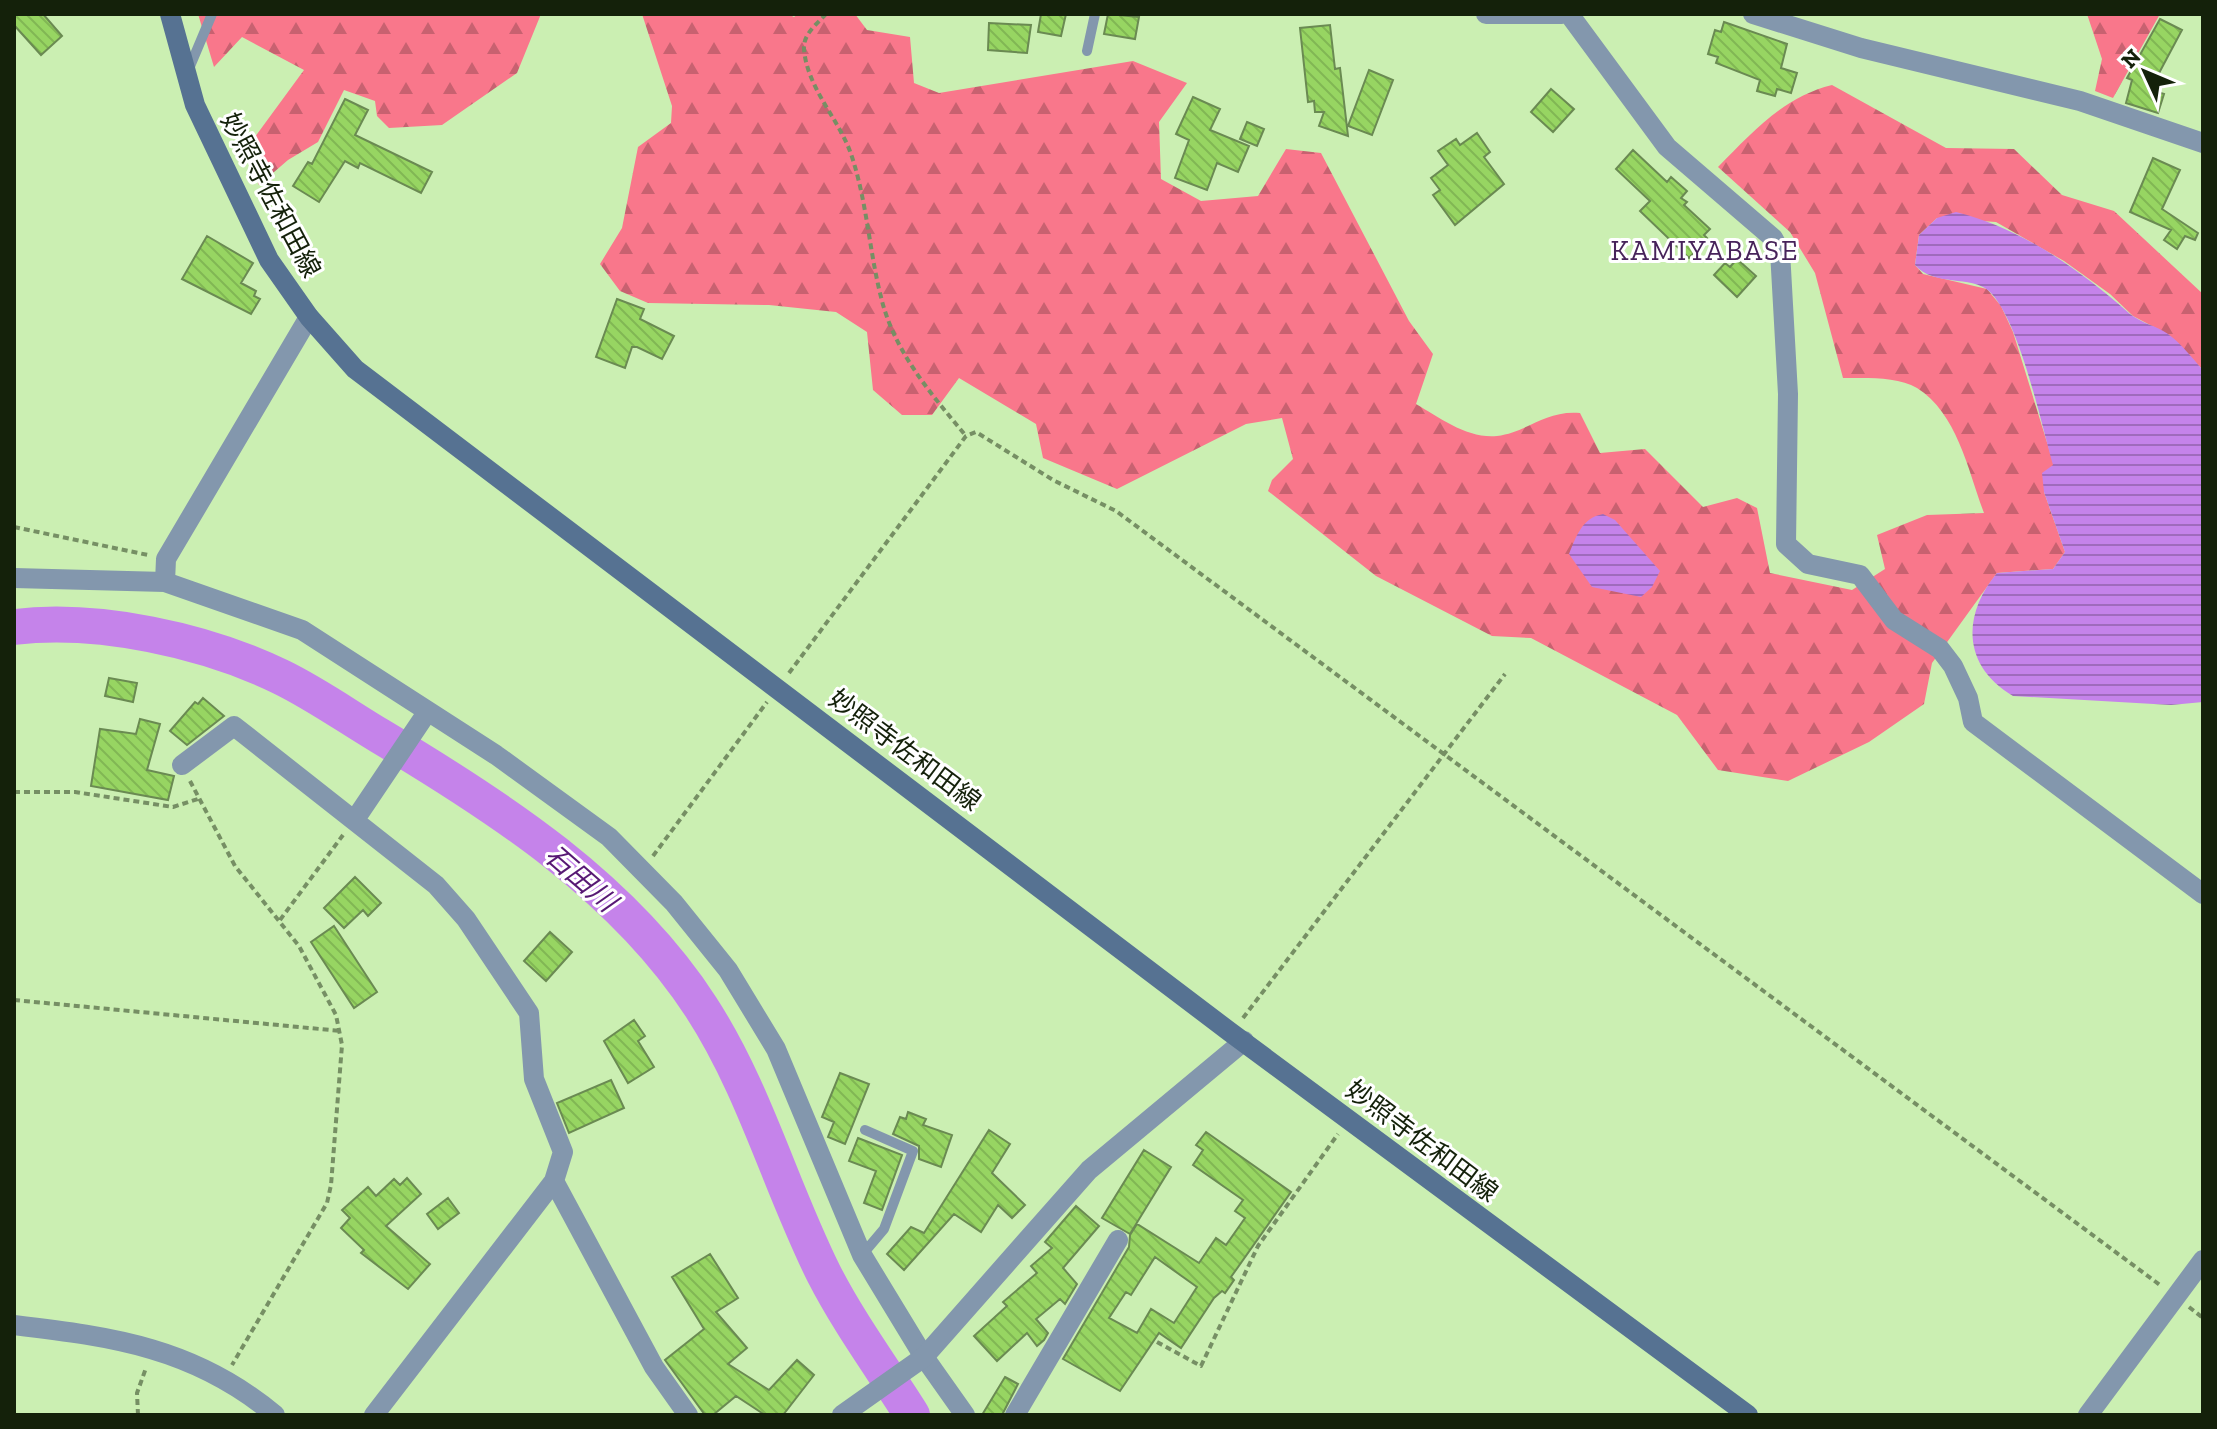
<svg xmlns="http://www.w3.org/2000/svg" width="2217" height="1429" viewBox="0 0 2217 1429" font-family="'Zilla Slab','Noto Sans JP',serif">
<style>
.forest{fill:url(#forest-firs)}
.water{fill:url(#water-rules)}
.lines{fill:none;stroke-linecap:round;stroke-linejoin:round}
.river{stroke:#c583ea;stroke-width:36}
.building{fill:url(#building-back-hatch);stroke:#6a8a52;stroke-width:2;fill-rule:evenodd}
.path{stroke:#768f64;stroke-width:4;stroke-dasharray:6 4;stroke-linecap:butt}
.service{stroke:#8397ad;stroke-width:10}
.minor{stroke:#8397ad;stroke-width:20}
.tertiary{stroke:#8397ad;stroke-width:20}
.secondary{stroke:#567292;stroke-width:20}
.labels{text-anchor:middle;stroke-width:6;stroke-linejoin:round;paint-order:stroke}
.street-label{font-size:26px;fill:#14210a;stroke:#fff}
.neighbourhood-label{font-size:28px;letter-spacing:2px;fill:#47235a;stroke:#fff}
.water-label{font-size:28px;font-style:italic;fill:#571874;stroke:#fff}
</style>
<defs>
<pattern id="forest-firs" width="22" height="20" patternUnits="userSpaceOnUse" patternTransform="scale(2)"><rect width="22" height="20" fill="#f9778b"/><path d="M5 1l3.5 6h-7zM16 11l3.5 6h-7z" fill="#c86170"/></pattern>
<pattern id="water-rules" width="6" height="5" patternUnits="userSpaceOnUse" patternTransform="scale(2)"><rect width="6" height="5" fill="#c583ea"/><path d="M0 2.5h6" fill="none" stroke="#9f6bbc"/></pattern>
<pattern id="building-back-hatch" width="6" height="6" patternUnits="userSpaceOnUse" patternTransform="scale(2)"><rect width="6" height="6" fill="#97d562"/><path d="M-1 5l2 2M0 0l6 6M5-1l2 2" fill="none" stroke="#81b754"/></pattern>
</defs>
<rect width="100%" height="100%" fill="#cbefb2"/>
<path class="forest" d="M198,14H541L517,73L442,125L389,128L377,116L375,101L344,90L318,142L288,160L259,185L244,152L304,70L242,37L214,67Z
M642,14H788L794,17L798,14H855L867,30L910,37L914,83L939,93L1133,61L1187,83L1159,122L1161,179L1201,201L1258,196L1286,149L1321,153L1409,321L1433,354L1416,404C1440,418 1468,439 1497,436C1528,432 1545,410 1580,413L1600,453L1645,449L1703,507L1737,498L1757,508L1770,573L1852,590L1885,569L1877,535L1927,515L1984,513C1968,471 1958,414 1917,388C1897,376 1865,378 1843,378L1815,273L1790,232L1718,167C1752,133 1783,97 1832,85L1946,148L2014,149L2062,195L2114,211L2203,294V370L2169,335L2133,316L2110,294L2064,261L1996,222L1937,218L1919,235L1915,265L1923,274L1987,289L2001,306L2013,332L2054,465L2044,492L2065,552L2053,569L1997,573L1932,663L1924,704L1869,742L1788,781L1718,770L1677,715L1531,638L1492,636L1376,576L1268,491L1272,480L1293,459L1282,418L1246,424L1117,489L1043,458L1036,424L959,378L932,415H902L873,390L867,332L836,312L769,305L648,303L620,291L600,264L622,228L638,147L671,123L672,106Z
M2087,14H2160L2113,98L2095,91L2102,59Z"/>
<path class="water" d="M1956,212C2023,229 2079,269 2130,314C2141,323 2157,326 2168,334C2181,343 2192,358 2203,370V702L2171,705L2013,696C1962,666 1962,615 1997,573L2053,569L2065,552L2044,492L2042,473L2053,465C2041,423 2019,319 1989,291C1971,275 1934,287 1915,265L1919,235L1937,218Z
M1603,514L1615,520L1660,571L1652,587L1641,597L1592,587L1569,554C1577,535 1582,518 1603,514Z"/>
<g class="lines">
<path class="river" d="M14,627C98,617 205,640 281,677C316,694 348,717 380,736C499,807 624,888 701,1007C755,1090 780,1186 824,1274C849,1323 883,1369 912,1415"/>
</g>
<path class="building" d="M14,14H43L62,36L41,55L14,25Z
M1041,14H1066L1061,36L1038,32Z
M1108,14L1139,17L1135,39L1104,34Z
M2160,19L2182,30L2150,90L2164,94L2158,113L2126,103L2132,80L2127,78Z
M1724,22L1787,44L1781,68L1797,73L1791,93L1777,89L1775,96L1757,91L1760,80L1716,63L1718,57L1708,54L1715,30L1721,32Z
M989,23L1031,25L1027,53L988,50Z
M1330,25L1335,69L1340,68L1348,136L1319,126L1324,112H1315L1314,101L1308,102L1300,28Z
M1369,70L1393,80L1372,135L1348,126Z
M1551,89L1574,109L1553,132L1531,112Z
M1193,97L1220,109L1210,130L1249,146L1238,172L1217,163L1207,190L1175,178L1189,140L1176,134Z
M345,99L368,110L355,135L432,172L421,193L360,163L358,168L345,161L319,202L293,186L308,162L312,164Z
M1247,122L1264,129L1257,146L1240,139Z
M1477,133L1490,152L1484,157L1504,184L1455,225L1433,195L1440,190L1431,178L1448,165L1438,151L1456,139L1460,145Z
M1633,150L1667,182L1671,177L1687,191L1681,198L1687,202L1684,205L1710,229L1704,235L1707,238L1689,258L1640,211L1650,201L1616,169Z
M2153,158L2180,170L2162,209L2198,233L2195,240L2185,236L2177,249L2164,240L2171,230L2130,212Z
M207,236L253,263L241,283L256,291L254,296L260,299L251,314L182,279Z
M1737,259L1756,276L1737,297L1714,275L1725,263L1730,267Z
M617,299L644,309L640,319L674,336L662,359L637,347H632L625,368L596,357Z
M109,678L137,683L133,702L105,696Z
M203,698L224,716L187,745L170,731L195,702L198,704Z
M140,719L160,724L147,770L174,776L168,800L91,786L100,729L136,734Z
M355,877L381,903L368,916L363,910L344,928L324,908Z
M334,926L377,992L354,1008L311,942Z
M550,932L572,952L546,981L524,961Z
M634,1020L645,1036L638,1041L654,1067L628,1083L604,1041Z
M840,1073L869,1084L845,1144L828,1137L834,1122L822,1117Z
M611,1080L624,1108L569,1133L557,1103Z
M908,1112L926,1119L923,1125L952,1135L941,1167L919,1159V1146L893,1134L900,1117L906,1119Z
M989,1130L1010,1144L992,1173L1025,1205L1012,1218L998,1205L981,1232L954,1214L904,1270L887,1254L911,1227L924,1233Z
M1206,1132L1291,1192L1231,1277L1234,1280L1225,1293L1222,1291L1214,1298L1181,1348L1159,1333L1120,1391L1063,1359L1129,1247L1130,1235L1137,1224L1199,1263L1216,1238L1226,1245L1245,1218L1235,1211L1243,1200L1193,1165L1203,1150L1196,1145ZM1155,1257L1197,1287L1174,1323L1151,1309L1137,1333L1109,1318L1126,1292L1131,1295Z
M858,1138L902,1155L882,1210L864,1203L876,1171L849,1161Z
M1144,1150L1171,1167L1130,1234L1102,1218Z
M407,1178L421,1194L386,1226L430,1264L408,1289L361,1253L364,1250L341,1228L350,1218L342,1210L368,1187L376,1196L394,1179L400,1185Z
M448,1198L459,1213L438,1229L427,1214Z
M1076,1206L1099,1226L1063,1268L1077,1284L1065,1304L1060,1299L1036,1319L1048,1333L1044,1340L1037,1346L1027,1333L997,1361L974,1336L1007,1306L1003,1302L1037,1273L1031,1266L1052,1248L1045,1242Z
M710,1254L738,1298L716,1312L747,1348L728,1364L769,1390L797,1360L814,1375L783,1415H765L736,1396L713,1415H705L665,1360L704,1329L672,1277Z
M1005,1377L1018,1384L1002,1415H982Z"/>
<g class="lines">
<path class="path" d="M826,14C817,24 803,34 804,49C807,88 839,119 851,154C867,201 869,250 881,297C894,352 932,395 966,436
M14,527L148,555
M789,673L966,436L976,432L1053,480L1116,511L2160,1285
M190,781L235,866L299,946L336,1015L342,1045L331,1185L327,1203L232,1365
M14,792H75L173,807L198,799
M653,856L767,702
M280,920L343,835
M14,1000L341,1031
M1243,1018L1505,674
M2189,1307L2203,1318
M1157,1342L1201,1366L1258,1246L1338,1134
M138,1415L137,1393L146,1368"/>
<path class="service" d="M1087,51L1095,14
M188,71L212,14
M862,1255L884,1229L913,1151L865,1130"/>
<path class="minor" d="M1486,14H1562
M1569,14L1667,147L1773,238L1780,251L1788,394L1786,544L1808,564L1860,575L1894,620L1940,649L1953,666L1968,698L1973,722L2203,894
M1753,14L1861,48L2080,101L2203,143
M14,578L165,582L302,630L496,755L609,837L674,903L728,970L776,1049L862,1255L924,1357L965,1415
M165,582L166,559L309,317
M182,765L234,726L436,885L466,919L529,1013L534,1079L563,1152L554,1181L374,1415
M356,818L428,711
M554,1181L654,1367L688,1415
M1015,1415L1118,1240
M2088,1415L2203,1260"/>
<path class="tertiary" d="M14,1325C114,1337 195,1348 275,1415
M842,1415L924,1357L1089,1170L1244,1041"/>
<path class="secondary" d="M170,14L195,105L269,260L309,317L355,369L1230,1032L1748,1415"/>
</g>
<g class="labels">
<g class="street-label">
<text transform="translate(271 195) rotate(62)" y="9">妙照寺佐和田線</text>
<text transform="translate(905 750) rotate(37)" y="9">妙照寺佐和田線</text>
<text transform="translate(1422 1141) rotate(37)" y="9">妙照寺佐和田線</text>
</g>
<g class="neighbourhood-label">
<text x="1705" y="260">KAMIYABASE</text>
</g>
<g class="water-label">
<text transform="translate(581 878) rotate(41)" y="10">石田川</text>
</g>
</g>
<rect width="2217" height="1429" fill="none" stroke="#14210a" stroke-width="32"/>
<g transform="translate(2145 72) rotate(314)" stroke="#ffffff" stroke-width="6" paint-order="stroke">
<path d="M0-6L14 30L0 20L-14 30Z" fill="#14210a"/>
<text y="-12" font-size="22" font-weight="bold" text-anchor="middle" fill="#14210a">N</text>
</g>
</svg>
